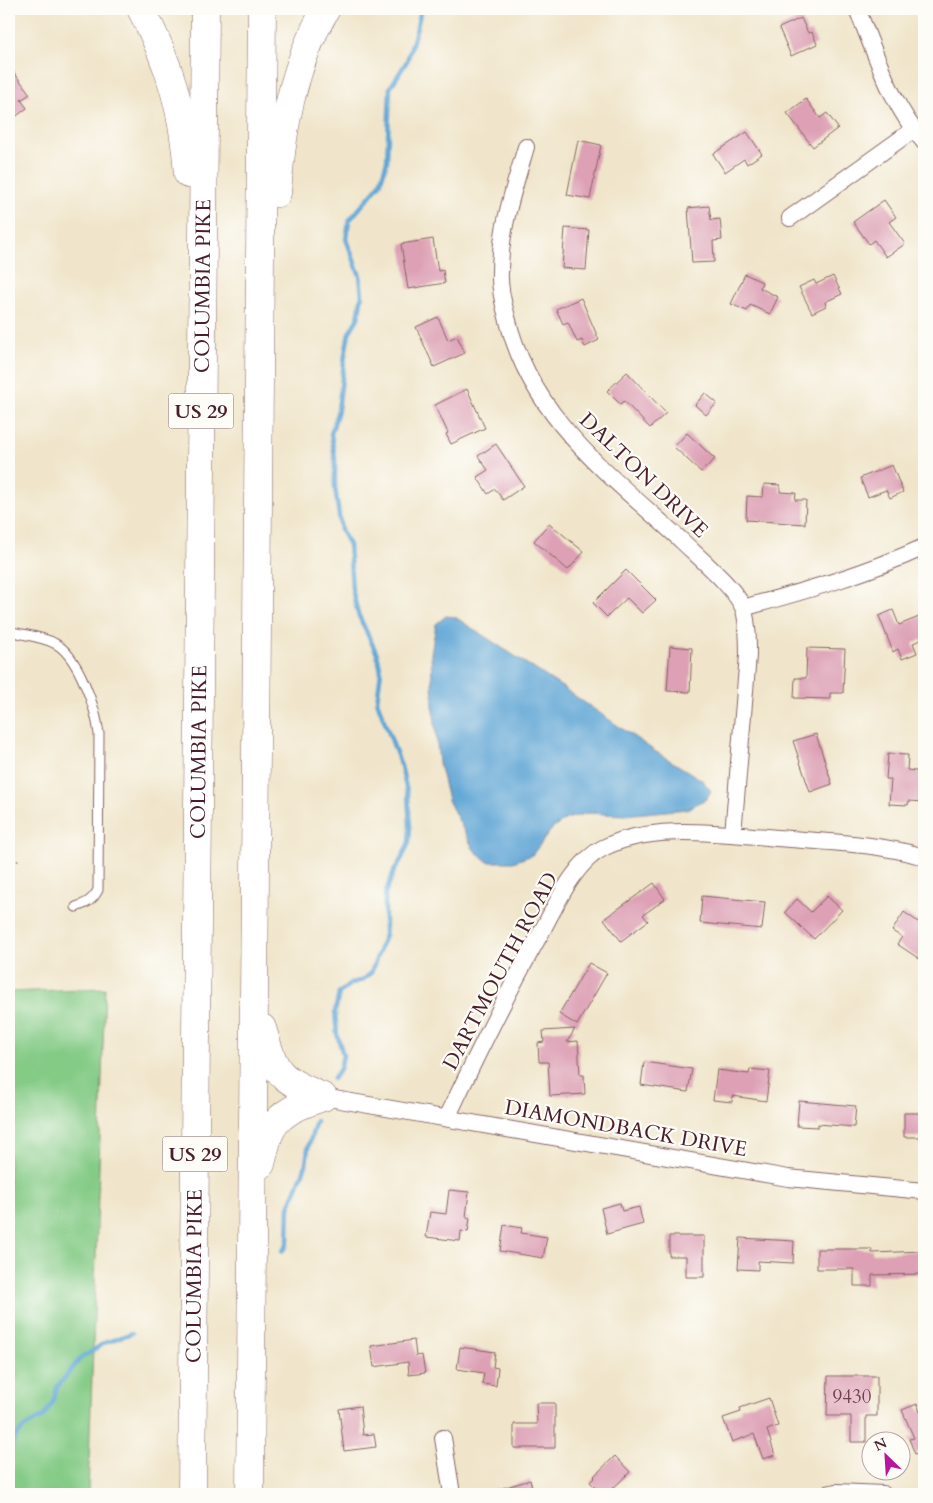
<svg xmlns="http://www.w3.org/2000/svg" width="933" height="1503" viewBox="0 0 933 1503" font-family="Cardo,serif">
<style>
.green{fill:#84cb86;stroke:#677558}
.water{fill:#60a6d5;stroke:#556280}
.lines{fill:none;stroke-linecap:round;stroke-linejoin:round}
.stream{stroke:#60a6d5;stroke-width:4.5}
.building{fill:#dda0b5}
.service-casing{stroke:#846463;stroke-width:11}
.minor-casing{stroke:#846463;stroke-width:18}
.motorway-casing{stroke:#846463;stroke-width:29}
.path{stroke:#846463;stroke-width:2.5;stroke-dasharray:1 4;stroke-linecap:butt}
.service{stroke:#fff;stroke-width:9}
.minor{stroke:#fff;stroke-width:16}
.motorway{stroke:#fff;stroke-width:28}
.labels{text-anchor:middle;stroke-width:4.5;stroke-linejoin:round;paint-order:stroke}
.number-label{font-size:19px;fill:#6f3f4e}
.shield{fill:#fdfcf7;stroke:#806168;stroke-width:1}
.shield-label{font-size:20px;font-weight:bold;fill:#4a1f2b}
.street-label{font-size:21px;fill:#4a1f2b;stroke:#fdfcf7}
</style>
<rect width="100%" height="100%" fill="#fdfcf7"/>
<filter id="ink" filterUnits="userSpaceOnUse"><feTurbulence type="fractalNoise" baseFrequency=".02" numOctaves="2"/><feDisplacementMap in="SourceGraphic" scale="10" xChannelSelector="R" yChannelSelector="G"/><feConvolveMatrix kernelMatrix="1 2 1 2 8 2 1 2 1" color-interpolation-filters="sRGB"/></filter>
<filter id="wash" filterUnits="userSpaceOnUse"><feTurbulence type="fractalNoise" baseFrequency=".0096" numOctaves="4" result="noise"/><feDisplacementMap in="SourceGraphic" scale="20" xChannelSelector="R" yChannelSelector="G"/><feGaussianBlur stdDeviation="1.12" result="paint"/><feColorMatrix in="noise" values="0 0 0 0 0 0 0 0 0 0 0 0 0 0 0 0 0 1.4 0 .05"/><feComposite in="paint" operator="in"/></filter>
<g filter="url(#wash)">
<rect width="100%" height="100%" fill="#f0e5ca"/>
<path class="green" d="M105,988L88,1494H9V992Z"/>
<path class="water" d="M446,616L455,617L562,687L653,750L702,780L711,791L706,799L687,809L624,815L588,813L566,819L552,829L532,855L513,862H488L474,850L448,800L439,763L433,705L431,654L436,624Z"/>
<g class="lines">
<path class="stream" d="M333,1079L340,1069L343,1055L337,1034L335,1012L339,993L350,984L362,980L371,973L385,935V894L394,871L402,858L409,842L410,826L408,796L401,766L377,701L381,671L377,654L358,614L352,589L349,545L341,530L335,487V458L331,434L338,410L345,355L349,333L358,318L362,295L360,276L346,239L349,221L380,184L387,161L390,88L407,61L417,27L421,9
M282,1251L286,1247L288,1240L289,1207L306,1165L308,1148L316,1121
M9,1452L16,1436L26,1426L43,1417L53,1402L57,1387L80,1359L104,1343L132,1333"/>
</g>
<g id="blocks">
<path class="building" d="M801,18L808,33L812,32L817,44L791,56L779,28Z
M9,66L30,94L21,100L27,108L9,122Z
M806,99L820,118L827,113L838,128L813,147L787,113Z
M747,132L762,154L747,164L744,159L725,172L713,154Z
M578,140L601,145L590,199L567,195Z
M884,200L896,217L889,222L905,244L886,257L874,240L869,244L853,222Z
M709,206L711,220L720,219L722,240L713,241L714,262L692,263L688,208Z
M565,228L589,230L586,270L562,268Z
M433,239L438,271L443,270L445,283L408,289L401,244Z
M745,274L762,282L760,288L778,297L770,314L750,305L747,311L731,304Z
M833,276L842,294L825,302L826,306L812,313L799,287L814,280L816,284Z
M581,298L599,340L585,347L582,340L577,342L568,322L563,324L556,309Z
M438,317L448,340L457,336L465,353L434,367L416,327Z
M627,372L666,413L650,428L624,401L620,404L607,391Z
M467,389L485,428L451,444L446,434L448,433L435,405Z
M705,393L717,403L706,415L695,405Z
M687,433L715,459L701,472L674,447Z
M496,444L524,486L503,500L495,489L488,494L477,477L488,470L478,456Z
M892,465L903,492L890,498L886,490L868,497L860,478Z
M764,484L780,485V492L796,493L795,500H806L805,524L746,520L747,496L763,497Z
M549,523L584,552L568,570L534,541Z
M626,570L656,600L642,613L627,598L607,617L593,603Z
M893,610L899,625L924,615V639L913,643L917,653L902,659L898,649L893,652L879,616Z
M670,646L692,648L690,692L667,691Z
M807,648L845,649L843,693H830V699L794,698L795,678H806Z
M816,734L832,784L810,792L793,741Z
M888,754L908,755L907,770L923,772L924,802L909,801L908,805L889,804L891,779H886Z
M654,883L665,899L643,915L648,921L621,941L604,919Z
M702,896L765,902L762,929L700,923Z
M827,896L842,910L814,939L785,912L797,899L811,912Z
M904,912L924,926V962L897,944L902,937L892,931Z
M589,963L607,973L577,1025L559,1014Z
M575,1029L567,1042L578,1041L580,1075H584L585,1094L550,1096L548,1062H539L538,1043L544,1042L543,1031Z
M644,1062L692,1069L688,1092L641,1085Z
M750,1069L770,1071L766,1101L733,1096L732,1102L713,1100L717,1070L749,1074Z
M799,1101L856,1106L854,1127L818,1124V1127L797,1126Z
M904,1113H924V1137H904Z
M449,1190L469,1192L466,1217L470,1218L468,1232L461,1231L460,1241L426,1237L430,1212L446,1214Z
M620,1203L622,1211L639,1207L643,1224L607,1234L601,1208Z
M504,1225L522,1228L521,1233L547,1237L543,1258L500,1251Z
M669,1236H704V1277H686V1256H669Z
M740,1238L794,1241L793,1263L758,1261V1270L738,1269Z
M817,1249H872V1253L924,1251V1274L872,1275V1286H854V1269H817Z
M414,1340L416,1356L422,1355L425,1373L409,1375L408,1362L374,1367L371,1346Z
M460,1347L495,1352L493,1367L498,1368L496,1386L482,1384L484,1373L457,1369Z
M828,1376H877V1416H866V1442H851V1416H827Z
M769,1398L778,1426L767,1430L775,1455L763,1459L754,1434L732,1442L723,1418L741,1412L740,1408Z
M536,1403H555V1448H514V1424H537Z
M917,1404L920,1412L924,1410V1463L919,1452L915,1454L909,1439L914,1438L902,1410Z
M360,1406L363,1435L374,1434L376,1447L344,1451L339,1409Z
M615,1456L630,1472L607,1494H602L590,1482L595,1477L594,1476Z
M530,1480L534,1494H493V1491Z"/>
</g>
</g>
<g filter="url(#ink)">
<use href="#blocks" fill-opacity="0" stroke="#846463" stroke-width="1"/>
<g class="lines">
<g class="service-casing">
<path id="service" d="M9,631C23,635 41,636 54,643C78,654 96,709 99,734L98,890C93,900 87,903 76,907"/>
</g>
<g class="minor-casing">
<path id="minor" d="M857,9C876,54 891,105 924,142
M526,147C514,188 500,229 500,272C499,287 503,303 507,317C530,417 609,474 681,540C697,556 737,589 744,610C748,625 748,640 748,655L733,834
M790,218L913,130
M743,608C804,591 866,574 924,547
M323,1097L788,1178L924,1191
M447,1118C477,1054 508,991 543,929C557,903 575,862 603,848C649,824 716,833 767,837C819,842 874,842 924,857
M443,1438L452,1494
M827,1494L836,1492L883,1494"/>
</g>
<g class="motorway-casing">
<g id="motorway">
<path d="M141,9C170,63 184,113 188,174"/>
<path d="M277,193C282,128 293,65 326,9"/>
<path d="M262,1028C276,1075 277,1077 323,1097"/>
<path d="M261,1164C264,1153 266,1140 271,1130C281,1111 303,1104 323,1097"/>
<path id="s1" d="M192,1494L205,9"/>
<path d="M250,1494L262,9"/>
</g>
</g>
<path class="path" d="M9,855L18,861"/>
<use href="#service" class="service"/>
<use href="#minor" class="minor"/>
<use href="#motorway" class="motorway"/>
</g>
</g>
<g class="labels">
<g class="number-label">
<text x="852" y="1403">9430</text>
</g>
<g class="shield">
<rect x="168.5" y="393.5" width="65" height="35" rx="4"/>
<rect x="162.5" y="1136.5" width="65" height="35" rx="4"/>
</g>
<g class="shield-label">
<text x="201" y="418">US 29</text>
<text x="195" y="1161">US 29</text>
</g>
<g class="street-label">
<text dy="7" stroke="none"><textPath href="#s1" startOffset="1208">COLUMBIA PIKE</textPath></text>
<text transform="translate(644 475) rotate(44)" y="7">DALTON DRIVE</text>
<text dy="7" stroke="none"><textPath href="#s1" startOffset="742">COLUMBIA PIKE</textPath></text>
<text transform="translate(500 971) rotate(-62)" y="7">DARTMOUTH ROAD</text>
<text transform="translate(626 1128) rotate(10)" y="7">DIAMONDBACK DRIVE</text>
<text dy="7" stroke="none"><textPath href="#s1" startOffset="218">COLUMBIA PIKE</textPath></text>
</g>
</g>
<rect width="933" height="1503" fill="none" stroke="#fdfcf7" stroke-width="30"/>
<g transform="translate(886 1456) rotate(335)"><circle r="24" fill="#fdfcf7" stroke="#b5a4a5"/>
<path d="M0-4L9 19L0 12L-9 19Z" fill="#b5179e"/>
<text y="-8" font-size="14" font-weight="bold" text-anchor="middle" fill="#4a1f2b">N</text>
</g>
</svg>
